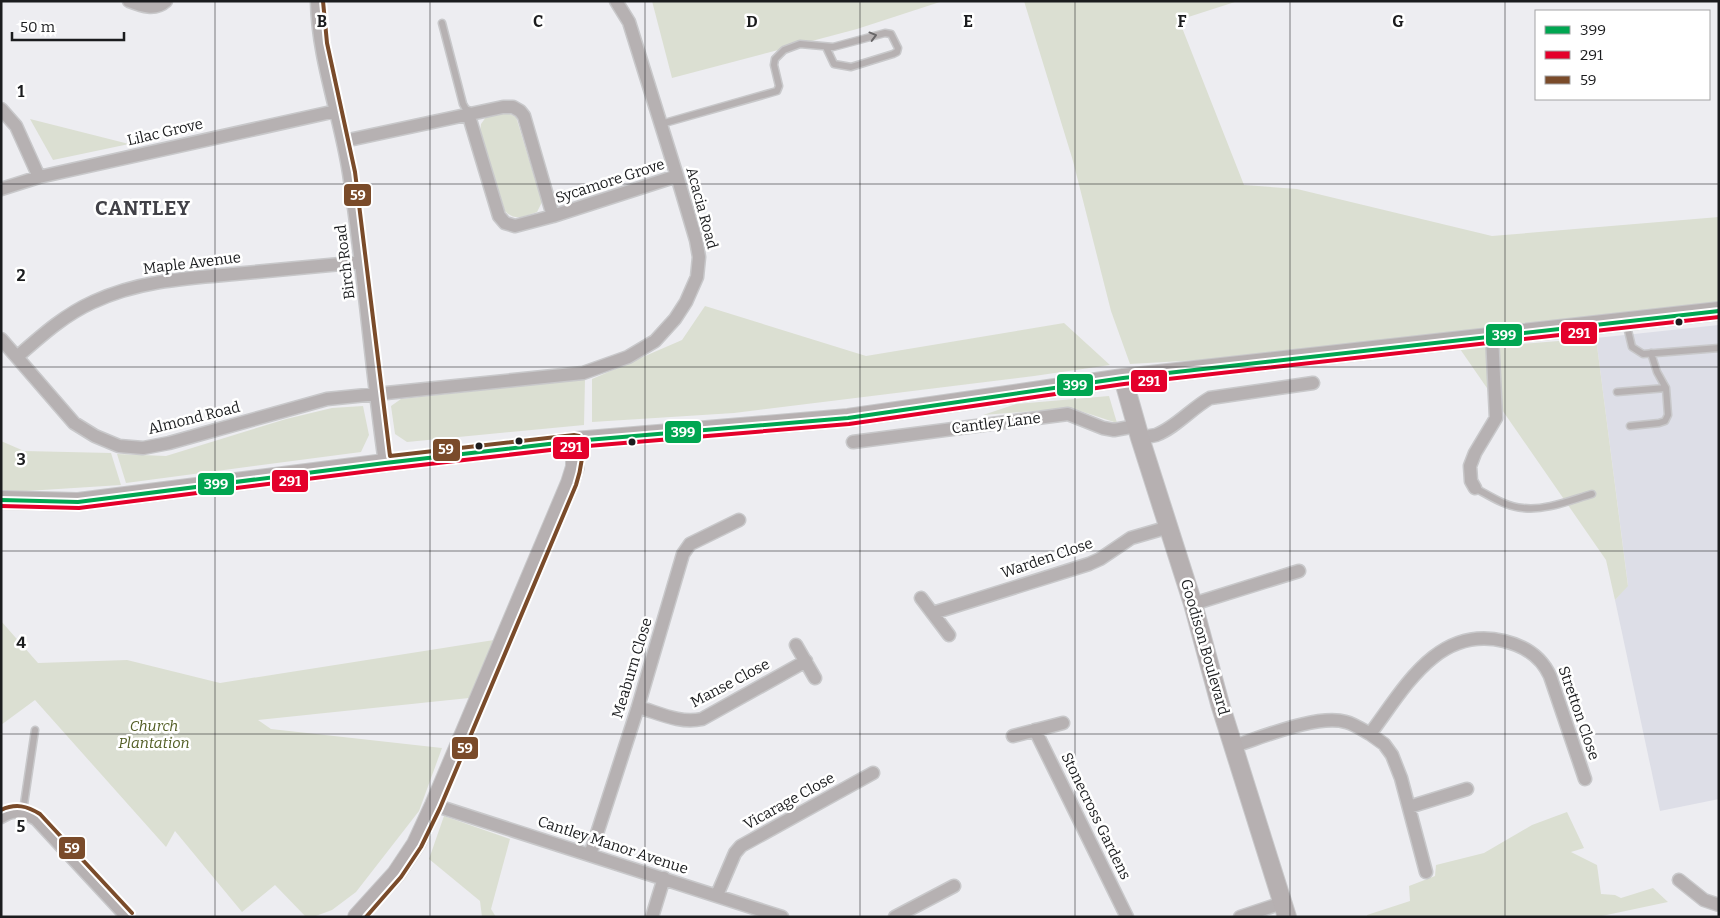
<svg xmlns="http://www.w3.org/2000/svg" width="1720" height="918" viewBox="0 0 1720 918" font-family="Bitter,serif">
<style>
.built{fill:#dddee7}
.green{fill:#dbdfd2}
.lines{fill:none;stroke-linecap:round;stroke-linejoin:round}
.lane-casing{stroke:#c8c8ca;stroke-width:9}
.street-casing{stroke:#c8c8ca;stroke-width:15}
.secondary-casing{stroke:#c8c8ca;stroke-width:20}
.lane{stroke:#b6b1b2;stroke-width:6}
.street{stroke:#b6b1b2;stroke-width:12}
.secondary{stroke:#b6b0b1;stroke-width:18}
.bus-1-casing{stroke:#fff;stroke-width:8}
.bus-2-casing{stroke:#fff;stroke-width:8}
.bus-3-casing{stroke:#fff;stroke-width:8}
.bus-1{stroke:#00a651;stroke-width:4}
.bus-2{stroke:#e4002b;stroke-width:4}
.bus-3{stroke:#7a4b2a;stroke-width:4}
.oneway{stroke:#686668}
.grid{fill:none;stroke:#1b1c1e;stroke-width:1;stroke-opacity:0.55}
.bus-dot{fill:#1b1c1e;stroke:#fff;stroke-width:2}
.labels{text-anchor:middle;stroke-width:5;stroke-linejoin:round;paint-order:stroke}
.street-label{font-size:15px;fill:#1b1c1e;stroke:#fff}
.park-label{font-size:15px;font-style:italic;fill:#525d24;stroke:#fff}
.district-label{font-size:20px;font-weight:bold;letter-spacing:1px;fill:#414147;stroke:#fff}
.grid-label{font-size:16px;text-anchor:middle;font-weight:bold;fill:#1b1c1e;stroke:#fff;stroke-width:5;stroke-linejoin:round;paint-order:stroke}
.line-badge{stroke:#fff;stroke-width:2}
.badge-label{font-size:14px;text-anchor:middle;font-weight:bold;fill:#fff}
</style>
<rect width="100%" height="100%" fill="#ededf1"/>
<path class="built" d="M1719,325V799L1660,811L1615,600L1628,585L1596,338Z"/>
<path class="green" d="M652,1H943L857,29L672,78Z
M1024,1H1238L1179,20L1244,185L1297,189L1492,236L1719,217V314L1217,359L1130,364L1111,311L1073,161Z
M506,112L516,117L517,120L542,202L537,212C525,216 515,222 505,211L480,131L481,124L486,117Z
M30,119L129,144L53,160Z
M705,306L866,356L1064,323L1110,365L1034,376L734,413L592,422V379L682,340Z
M1596,338L1628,586L1615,600L1606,560L1460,349Z
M585,379L584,425L407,442L395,434L391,406L401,399Z
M1109,396L1117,423L1071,408L983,415L1016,404Z
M363,406L369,435L361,452L126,483L117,454L166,456L286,419L332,408Z
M1,441L24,451L111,453L121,485L11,492L1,491Z
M1,621L38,663L127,660L220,683L494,640L469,698L258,720L271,729L442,748L419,811L356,892L332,910L313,917H306L275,885L242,912L175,831L166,847L35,700L1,725Z
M1567,812L1584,848L1571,852L1597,865L1601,894L1615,895L1621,898L1653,888L1668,902L1597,917H1367V915L1410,901L1409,886L1435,876L1436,865L1484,853L1532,825Z
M444,816L510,839L491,909L496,917H482L480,901L429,859Z"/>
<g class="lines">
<g class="lane-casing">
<path id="lane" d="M442,23L463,104L468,113
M661,124L777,91L779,86L774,65L775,59L784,50L800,44L833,47L885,33L891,34L898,48L897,52L893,54L851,67L834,64L826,47
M1626,322L1632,347L1643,354L1719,348
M1617,392L1666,388
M1630,426L1659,423L1665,421L1668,415L1666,388L1657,372L1651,353
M1475,488C1490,496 1506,507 1523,508C1545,511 1571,500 1592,494
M23,811L35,730"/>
</g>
<g class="street-casing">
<path id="street" d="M129,1C142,6 155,11 166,1
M317,1C318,59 340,115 349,173C364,269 371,366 385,463
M1,109L16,126L39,177
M468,113L499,216L505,223L515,226L553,216L677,176
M344,141L503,107H513L520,111L524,116L553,216
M1,189L39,177L336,111
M1,339L74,423L95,436L119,446L143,448L169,443L327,399L583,373L628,357L655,341L675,319L686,302L697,277L699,257L696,240L677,176L629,22L616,1
M17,357C41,336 64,315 93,302C137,281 186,278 234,274C276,270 319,266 362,262
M1140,438C1145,437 1151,436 1156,435C1175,428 1192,408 1210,398L1313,383
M853,442L1068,414L1103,428L1114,430L1136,426
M1475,488L1471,481L1470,466L1475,453L1496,418L1492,336
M921,598L949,635
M1193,604L1299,571
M933,613L1089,564L1100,559L1131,538L1169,527
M796,645L815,678
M638,707C659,713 680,724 702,719L806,661
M1035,730L1127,917
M1370,734L1384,744L1392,755L1401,778L1426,872
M1013,736L1063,723
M1234,746C1263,737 1317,714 1346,722C1354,724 1363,730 1370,734C1404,689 1437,625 1504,641C1525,646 1541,656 1550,676L1585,779
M434,805L782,917
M1409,807L1467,789
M1,817C15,808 23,811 36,819L127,917
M590,855L638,707L683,554L690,544L739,520
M1679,880L1704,900L1719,905
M717,895L735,853L741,846L873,773
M652,917L664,878
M895,917L954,886
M1240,917L1282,903"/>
</g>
<g class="secondary-casing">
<path id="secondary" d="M1123,378L1140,438L1193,604L1220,704L1287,917
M1,500L78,502L385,463L575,441L848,418L1123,378L1719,311
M357,917L396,874L416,844L434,805L570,483L575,467V441"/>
</g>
<use href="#lane" class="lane"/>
<use href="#street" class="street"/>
<use href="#secondary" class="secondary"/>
<g class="bus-1-casing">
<path id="bus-1" d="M1,500L78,502L385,463L575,441L848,418L1123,378L1719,311"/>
</g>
<g class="bus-2-casing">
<path id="bus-2" d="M1,506L79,508L386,469L576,447L849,424L1124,384L1719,317"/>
</g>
<g class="bus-3-casing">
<path id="bus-3" d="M323,1L327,43L355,172L390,456L574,435L579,436C586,448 580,473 576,485L440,808L421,847L401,877L366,917
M1,810C16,803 27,806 40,814L132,913"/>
</g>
<use href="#bus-1" class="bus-1"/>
<use href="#bus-2" class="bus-2"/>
<use href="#bus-3" class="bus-3"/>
</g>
<defs><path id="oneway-chevron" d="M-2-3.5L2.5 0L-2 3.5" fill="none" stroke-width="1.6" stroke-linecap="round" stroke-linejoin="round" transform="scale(1.25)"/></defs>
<use class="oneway" href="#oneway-chevron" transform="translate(873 36) rotate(-15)"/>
<path class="grid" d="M215,1V917M430,1V917M645,1V917M860,1V917M1075,1V917M1290,1V917M1505,1V917M1,184H1719M1,367H1719M1,551H1719M1,734H1719"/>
<g class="bus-dot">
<circle cx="1679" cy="322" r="4.5"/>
<circle cx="519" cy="441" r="4.5"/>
<circle cx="632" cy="442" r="4.5"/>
<circle cx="479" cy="446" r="4.5"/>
</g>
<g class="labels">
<g class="street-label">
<text transform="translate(165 132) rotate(-13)" y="5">Lilac Grove</text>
<text transform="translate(610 181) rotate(-18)" y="5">Sycamore Grove</text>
<text transform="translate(702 208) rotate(75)" y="5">Acacia Road</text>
<text transform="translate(345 262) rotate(-97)" y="5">Birch Road</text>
<text transform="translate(192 263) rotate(-7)" y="5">Maple Avenue</text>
<text transform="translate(194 418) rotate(-14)" y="5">Almond Road</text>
<text transform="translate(996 423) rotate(-7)" y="5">Cantley Lane</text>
<text transform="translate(1047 558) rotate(-19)" y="5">Warden Close</text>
<text transform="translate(1205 647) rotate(74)" y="5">Goodison Boulevard</text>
<text transform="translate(632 668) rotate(-73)" y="5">Meaburn Close</text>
<text transform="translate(730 683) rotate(-28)" y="5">Manse Close</text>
<text transform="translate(1579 713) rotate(71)" y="5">Stretton Close</text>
<text transform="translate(789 801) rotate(-29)" y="5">Vicarage Close</text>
<text transform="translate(1096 816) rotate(64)" y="5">Stonecross Gardens</text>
<text transform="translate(613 845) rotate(18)" y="5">Cantley Manor Avenue</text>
</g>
<g class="park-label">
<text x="154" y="731">Church<tspan x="154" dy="17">Plantation</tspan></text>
</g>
<g class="district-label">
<text x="143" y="215">CANTLEY</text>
</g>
</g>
<g class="grid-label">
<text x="322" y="27">B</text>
<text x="538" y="27">C</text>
<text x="752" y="27">D</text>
<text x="968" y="27">E</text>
<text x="1182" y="27">F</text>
<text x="1398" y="27">G</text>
<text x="21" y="97">1</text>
<text x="21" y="281">2</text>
<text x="21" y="465">3</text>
<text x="21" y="648">4</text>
<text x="21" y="832">5</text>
</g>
<g class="line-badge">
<rect x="343" y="183" width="29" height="24" rx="5" fill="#7a4b2a"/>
<rect x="1560" y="321" width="38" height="24" rx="5" fill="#e4002b"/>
<rect x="1485" y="323" width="38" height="24" rx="5" fill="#00a651"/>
<rect x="1130" y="369" width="38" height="24" rx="5" fill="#e4002b"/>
<rect x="1056" y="373" width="38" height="24" rx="5" fill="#00a651"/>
<rect x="664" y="420" width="38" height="24" rx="5" fill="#00a651"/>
<rect x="552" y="436" width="38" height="24" rx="5" fill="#e4002b"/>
<rect x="432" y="438" width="29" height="24" rx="5" fill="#7a4b2a"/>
<rect x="271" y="469" width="38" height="24" rx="5" fill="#e4002b"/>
<rect x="197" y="472" width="38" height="24" rx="5" fill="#00a651"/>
<rect x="451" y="736" width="28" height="24" rx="5" fill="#7a4b2a"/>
<rect x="58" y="836" width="28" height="24" rx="5" fill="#7a4b2a"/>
</g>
<g class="badge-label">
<text x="358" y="200">59</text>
<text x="1579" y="338">291</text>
<text x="1504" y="340">399</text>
<text x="1149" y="386">291</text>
<text x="1075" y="390">399</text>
<text x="683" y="437">399</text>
<text x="571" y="452">291</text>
<text x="446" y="454">59</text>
<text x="290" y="486">291</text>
<text x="216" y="489">399</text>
<text x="465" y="753">59</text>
<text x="72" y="853">59</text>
</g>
<rect width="1720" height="918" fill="none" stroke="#1b1c1e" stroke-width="5"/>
<rect x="1535" y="10" width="175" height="90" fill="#ffffff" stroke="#a4a4a5"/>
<rect x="1545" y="26" width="25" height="8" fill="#00a651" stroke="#a4a4a5"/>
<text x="1580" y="35" font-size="15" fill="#1b1c1e">399</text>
<rect x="1545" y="51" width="25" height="8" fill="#e4002b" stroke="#a4a4a5"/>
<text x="1580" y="60" font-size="15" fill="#1b1c1e">291</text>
<rect x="1545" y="76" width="25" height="8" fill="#7a4b2a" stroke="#a4a4a5"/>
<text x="1580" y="85" font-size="15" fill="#1b1c1e">59</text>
<path d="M12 32v8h112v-8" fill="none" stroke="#1b1c1e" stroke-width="2.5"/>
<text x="20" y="32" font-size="15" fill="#1b1c1e" stroke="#ffffff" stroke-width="4" paint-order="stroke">50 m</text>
</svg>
